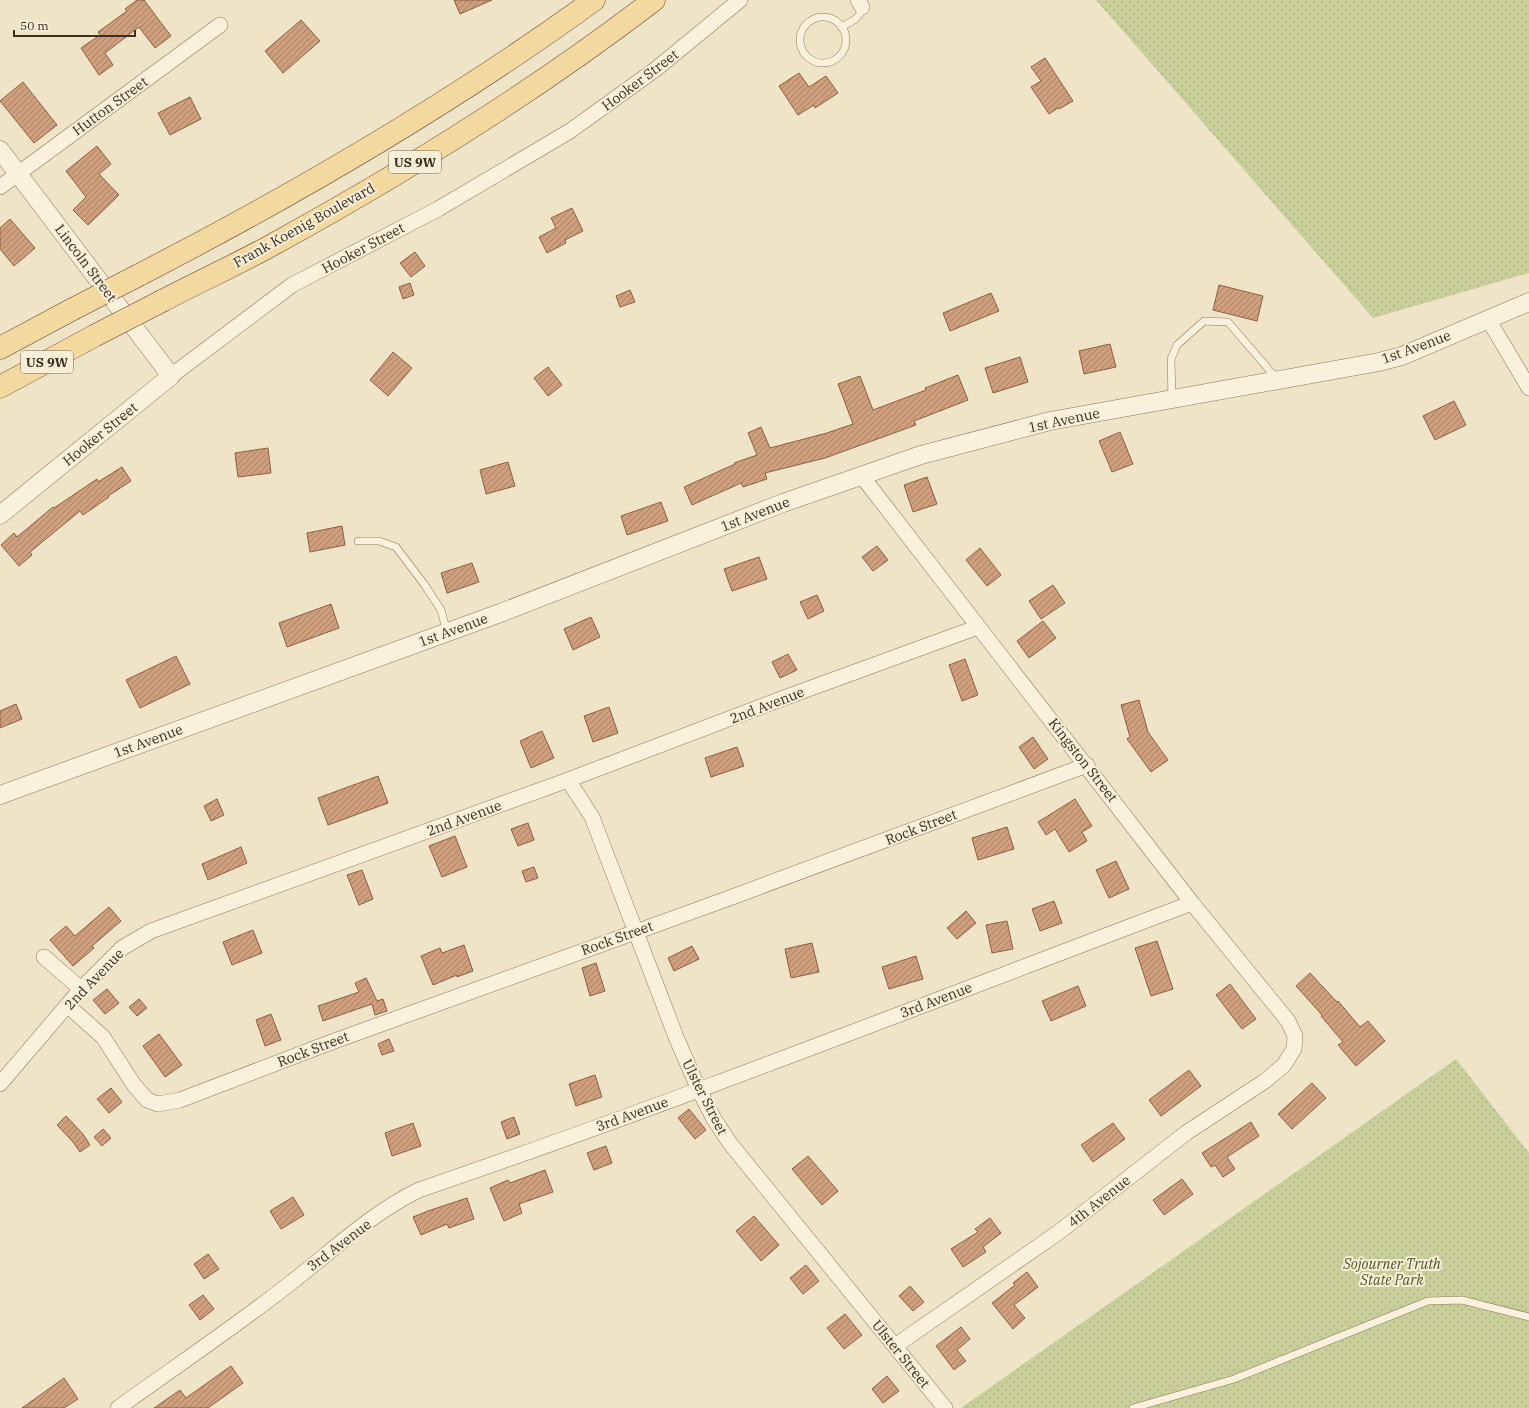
<svg xmlns="http://www.w3.org/2000/svg" width="1529" height="1408" viewBox="0 0 1529 1408" font-family="'IBM Plex Serif',serif">
<style>
.park{fill:url(#park-dots)}
.building{fill:url(#building-hatch);stroke:#8d5f41}
.lines{fill:none;stroke-linecap:round;stroke-linejoin:round}
.service-casing{stroke:#8d765c;stroke-width:8}
.minor-casing{stroke:#8d765c;stroke-width:16}
.tertiary-casing{stroke:#8d765c;stroke-width:19}
.primary-casing{stroke:#5b4430;stroke-width:23}
.service{stroke:#faf1dc;stroke-width:7}
.minor{stroke:#faf1dc;stroke-width:15}
.tertiary{stroke:#faf1dc;stroke-width:18}
.primary{stroke:#f3d9a0;stroke-width:22}
.primary-bridge-casing{stroke:#5b4430;stroke-width:23;stroke-linecap:butt}
.primary-bridge{stroke:#f3d9a0;stroke-width:22}
.labels{text-anchor:middle;stroke-width:4;stroke-linejoin:round;paint-order:stroke}
.shield{fill:#f7eed8;stroke:#756857;stroke-width:1}
.shield-label{font-size:13px;font-weight:bold;fill:#3d2e20}
.street-label{font-size:14px;fill:#3d2e20;stroke:#f7eed8}
.park-label{font-size:14px;font-style:italic;fill:#4d5a26;stroke:#f7eed8}
</style>
<defs>
<pattern id="park-dots" width="8" height="8" patternUnits="userSpaceOnUse"><rect width="8" height="8" fill="#c9cf9b"/><path d="M2 2h.1M6 6h.1" fill="none" stroke="#aeb285" stroke-width="1.8" stroke-linecap="round"/></pattern>
<pattern id="building-hatch" width="6" height="6" patternUnits="userSpaceOnUse"><rect width="6" height="6" fill="#cf9f7d"/><path d="M-1 1l2-2M0 6l6-6M5 7l2-2" fill="none" stroke="#a98266"/></pattern>
</defs>
<rect width="100%" height="100%" fill="#f0e4c8"/>
<path class="park" d="M1096,0H1529V273L1373,318Z
M1456,1059L1529,1153V1408H961Z"/>
<path class="building" d="M137,0H144L171,36L155,48L139,27L105,53L113,65L99,75L81,48L100,35L98,32L127,11L125,9Z
M454,0H492L460,14Z
M301,20L320,41L283,73L265,51Z
M1045,58L1073,101L1059,109L1058,108L1049,114L1031,87L1041,81L1031,67Z
M799,73L809,87L826,76L838,93L815,108L814,105L798,115L779,86Z
M23,82L57,125L34,143L0,101Z
M190,97L201,119L170,135L158,113Z
M97,146L111,164L99,174L119,195L88,225L73,210L86,197L66,171Z
M572,208L583,231L565,240L566,243L547,253L539,237L556,228L551,218Z
M10,219L35,248L14,266L0,249V228Z
M415,252L425,266L411,277L400,263Z
M410,283L414,295L403,299L399,287Z
M1219,285L1263,296L1257,321L1213,310Z
M630,290L635,302L620,307L616,296Z
M991,293L999,311L950,331L943,313Z
M1110,344L1116,367L1084,374L1079,351Z
M393,352L412,368L388,396L370,380Z
M1020,357L1028,382L993,393L985,368Z
M548,367L562,385L548,396L534,378Z
M958,375L968,400L914,421L916,425L825,458L765,473L767,479L743,487L741,483L692,505L684,487L735,464L734,463L757,455L748,433L761,427L770,448L827,433L853,424L838,384L860,376L873,410L926,390L925,388Z
M1454,401L1466,425L1435,440L1423,416Z
M1120,432L1133,464L1112,472L1099,441Z
M268,448L271,473L238,477L235,453Z
M508,462L515,486L486,494L480,470Z
M122,467L131,481L108,496L109,497L83,515L80,511L30,552L32,555L19,566L1,545L14,533L17,537L53,507L54,508L97,479L98,482Z
M927,477L937,504L913,512L904,485Z
M661,502L668,521L627,535L621,516Z
M342,526L345,545L310,552L307,533Z
M877,546L888,560L873,571L862,557Z
M980,548L1001,575L987,586L966,560Z
M759,557L767,579L732,591L724,569Z
M472,563L479,582L447,593L441,573Z
M1053,585L1065,603L1041,619L1029,601Z
M817,595L824,611L808,619L800,602Z
M331,604L339,628L287,647L279,623Z
M591,617L600,637L573,650L564,629Z
M1043,621L1056,638L1029,658L1017,641Z
M788,654L797,670L780,678L772,662Z
M176,656L190,684L140,708L126,680Z
M965,659L978,695L962,701L949,665Z
M1139,700L1148,732L1168,760L1151,772L1127,739L1130,737L1121,705Z
M16,704L22,719L0,728V711Z
M609,707L618,733L593,742L584,716Z
M542,731L554,758L531,768L520,741Z
M1033,737L1048,759L1034,769L1019,747Z
M737,747L744,766L711,777L705,758Z
M378,776L388,803L328,825L318,798Z
M217,799L224,815L211,821L204,806Z
M1075,799L1092,826L1082,832L1087,841L1069,852L1055,829L1046,835L1038,822Z
M528,823L534,840L518,846L511,829Z
M1007,827L1014,849L978,860L972,838Z
M455,836L467,867L442,877L429,846Z
M241,847L247,863L208,880L202,864Z
M1116,861L1129,889L1109,898L1096,870Z
M534,867L538,878L526,882L522,871Z
M362,870L373,899L359,905L347,875Z
M1054,901L1062,923L1040,931L1032,909Z
M109,907L121,921L92,946L94,948L73,966L50,940L66,926L75,936Z
M966,911L976,923L957,939L947,928Z
M1007,921L1013,949L992,953L986,925Z
M253,930L262,953L232,965L223,942Z
M1157,941L1173,989L1151,996L1135,948Z
M812,943L819,972L791,978L785,949Z
M464,945L473,971L457,977V975L433,985L421,956L440,948L442,953Z
M692,946L699,959L674,971L668,958Z
M916,956L923,979L889,989L882,967Z
M596,963L605,991L590,996L582,968Z
M1310,973L1337,1002L1338,1001L1360,1027L1368,1021L1385,1041L1356,1066L1338,1045L1343,1042L1321,1016L1322,1015L1296,986Z
M366,978L377,1001L383,999L387,1011L375,1015L372,1004L323,1021L318,1006L359,992L355,983Z
M1230,984L1256,1019L1242,1029L1216,995Z
M1078,986L1086,1006L1051,1021L1042,1001Z
M107,989L119,1003L105,1014L93,1000Z
M139,999L147,1008L137,1016L129,1007Z
M271,1014L281,1040L265,1046L256,1020Z
M159,1034L182,1065L165,1077L143,1046Z
M389,1039L394,1051L382,1055L378,1044Z
M1189,1070L1201,1086L1161,1116L1149,1100Z
M595,1075L602,1097L576,1106L569,1084Z
M1312,1083L1326,1098L1292,1129L1278,1114Z
M111,1088L122,1102L109,1113L97,1099Z
M689,1109L706,1130L695,1139L678,1118Z
M66,1116L83,1134L90,1145L80,1152L73,1142L57,1125Z
M514,1117L520,1134L507,1139L501,1122Z
M1251,1122L1259,1136L1227,1157L1235,1169L1223,1177L1215,1165L1211,1167L1202,1153Z
M413,1123L421,1146L392,1156L385,1133Z
M1113,1123L1125,1139L1093,1162L1081,1145Z
M103,1129L111,1138L102,1146L94,1137Z
M606,1146L612,1163L594,1170L587,1153Z
M808,1156L838,1191L822,1205L792,1169Z
M545,1170L553,1192L519,1204L522,1213L504,1221L490,1188L508,1180L510,1183Z
M1182,1179L1193,1194L1164,1215L1153,1200Z
M293,1197L304,1215L281,1229L270,1211Z
M467,1198L474,1219L449,1228L447,1224L421,1235L413,1217L428,1211Z
M754,1216L779,1245L761,1261L736,1231Z
M990,1218L1001,1233L983,1247L986,1252L963,1267L951,1249L978,1232L975,1229Z
M208,1254L219,1269L204,1279L194,1264Z
M806,1265L819,1281L803,1294L790,1278Z
M1027,1272L1038,1287L1014,1305L1025,1318L1013,1329L992,1303L1015,1285L1013,1283Z
M910,1286L924,1302L913,1311L899,1296Z
M203,1295L214,1309L200,1320L189,1305Z
M845,1314L862,1335L844,1349L827,1328Z
M961,1327L970,1339L957,1350L966,1361L954,1370L936,1346Z
M231,1366L243,1383L208,1408H154L180,1390L186,1398Z
M887,1376L899,1391L883,1403L872,1389Z
M64,1378L78,1399L64,1408H22Z"/>
<g class="lines">
<g class="service-casing">
<path id="service" d="M800 40a23 23 0 1 1 46 0a23 23 0 1 1-46 0Z
M841,27C851,22 861,18 862,7
M1172,399L1171,359L1177,345L1204,321L1228,322L1277,379
M358,541H379L396,547L424,584L441,610L447,632
M1133,1408L1234,1379L1428,1301L1462,1300L1529,1317"/>
</g>
<g class="minor-casing">
<path id="minor" d="M858,0L862,7
M0,187L220,25
M1488,319L1529,388
M171,376L292,285L438,209L570,131L656,69L740,0
M861,475L1192,903L1288,1021L1295,1036L1294,1049L1284,1065L1265,1081L1186,1133L1059,1232L895,1346
M568,780L592,817L676,1037L699,1090L714,1119L729,1142L945,1408
M44,957L81,989
M67,1005L103,1037L134,1085L147,1100L158,1104L180,1100L329,1043L724,900L1087,765
M0,1084L81,989L122,948L151,931L568,780L781,699L978,627
M118,1408C175,1367 233,1328 288,1285C330,1253 371,1213 419,1190C679,1101 935,1000 1192,903"/>
</g>
<g class="tertiary-casing">
<path id="tertiary" d="M0,150L171,376L0,515
M0,795L503,612L783,503L921,455L1050,421L1379,362L1402,356L1529,302"/>
</g>
<g class="primary-casing">
<path id="primary" d="M139,275C296,194 451,104 594,0
M162,301C198,282 236,265 272,245C405,172 534,92 654,0
M0,348L73,309
M0,387L94,336"/>
</g>
<use href="#service" class="service"/>
<use href="#minor" class="minor"/>
<use href="#tertiary" class="tertiary"/>
<use href="#primary" class="primary"/>
<g class="primary-bridge-casing">
<path id="primary-bridge" d="M73,309L139,275
M94,336L162,301"/>
</g>
<use href="#primary-bridge" class="primary-bridge"/>
</g>
<g class="labels">
<g class="shield">
<rect x="389" y="151" width="52" height="22" rx="3"/>
<rect x="21" y="351" width="52" height="22" rx="3"/>
</g>
<g class="shield-label">
<text x="415" y="167">US 9W</text>
<text x="47" y="367">US 9W</text>
</g>
<g class="street-label">
<text transform="translate(640 80) rotate(-37)" y="5">Hooker Street</text>
<text transform="translate(110 106) rotate(-36)" y="5">Hutton Street</text>
<text transform="translate(304 225) rotate(-29)" y="5">Frank Koenig Boulevard</text>
<text transform="translate(363 248) rotate(-28)" y="5">Hooker Street</text>
<text transform="translate(86 263) rotate(53)" y="5">Lincoln Street</text>
<text transform="translate(1416 347) rotate(-20)" y="5">1st Avenue</text>
<text transform="translate(1064 420) rotate(-12)" y="5">1st Avenue</text>
<text transform="translate(100 434) rotate(-39)" y="5">Hooker Street</text>
<text transform="translate(755 514) rotate(-21)" y="5">1st Avenue</text>
<text transform="translate(453 630) rotate(-20)" y="5">1st Avenue</text>
<text transform="translate(767 705) rotate(-21)" y="5">2nd Avenue</text>
<text transform="translate(148 741) rotate(-20)" y="5">1st Avenue</text>
<text transform="translate(1083 760) rotate(52)" y="5">Kingston Street</text>
<text transform="translate(464 818) rotate(-20)" y="5">2nd Avenue</text>
<text transform="translate(921 827) rotate(-21)" y="5">Rock Street</text>
<text transform="translate(617 938) rotate(-20)" y="5">Rock Street</text>
<text transform="translate(94 979) rotate(-46)" y="5">2nd Avenue</text>
<text transform="translate(936 1000) rotate(-21)" y="5">3rd Avenue</text>
<text transform="translate(313 1049) rotate(-21)" y="5">Rock Street</text>
<text transform="translate(705 1097) rotate(63)" y="5">Ulster Street</text>
<text transform="translate(632 1114) rotate(-20)" y="5">3rd Avenue</text>
<text transform="translate(1099 1201) rotate(-38)" y="5">4th Avenue</text>
<text transform="translate(339 1245) rotate(-37)" y="5">3rd Avenue</text>
<text transform="translate(901 1354) rotate(51)" y="5">Ulster Street</text>
</g>
<g class="park-label">
<text x="1392" y="1269">Sojourner Truth<tspan x="1392" dy="16">State Park</tspan></text>
</g>
</g>
<path d="M14 30v6h121v-6" fill="none" stroke="#3d2e20" stroke-width="2"/>
<text x="20" y="30" font-size="12" fill="#3d2e20" stroke="#f7eed8" stroke-width="3" paint-order="stroke">50 m</text>
</svg>
